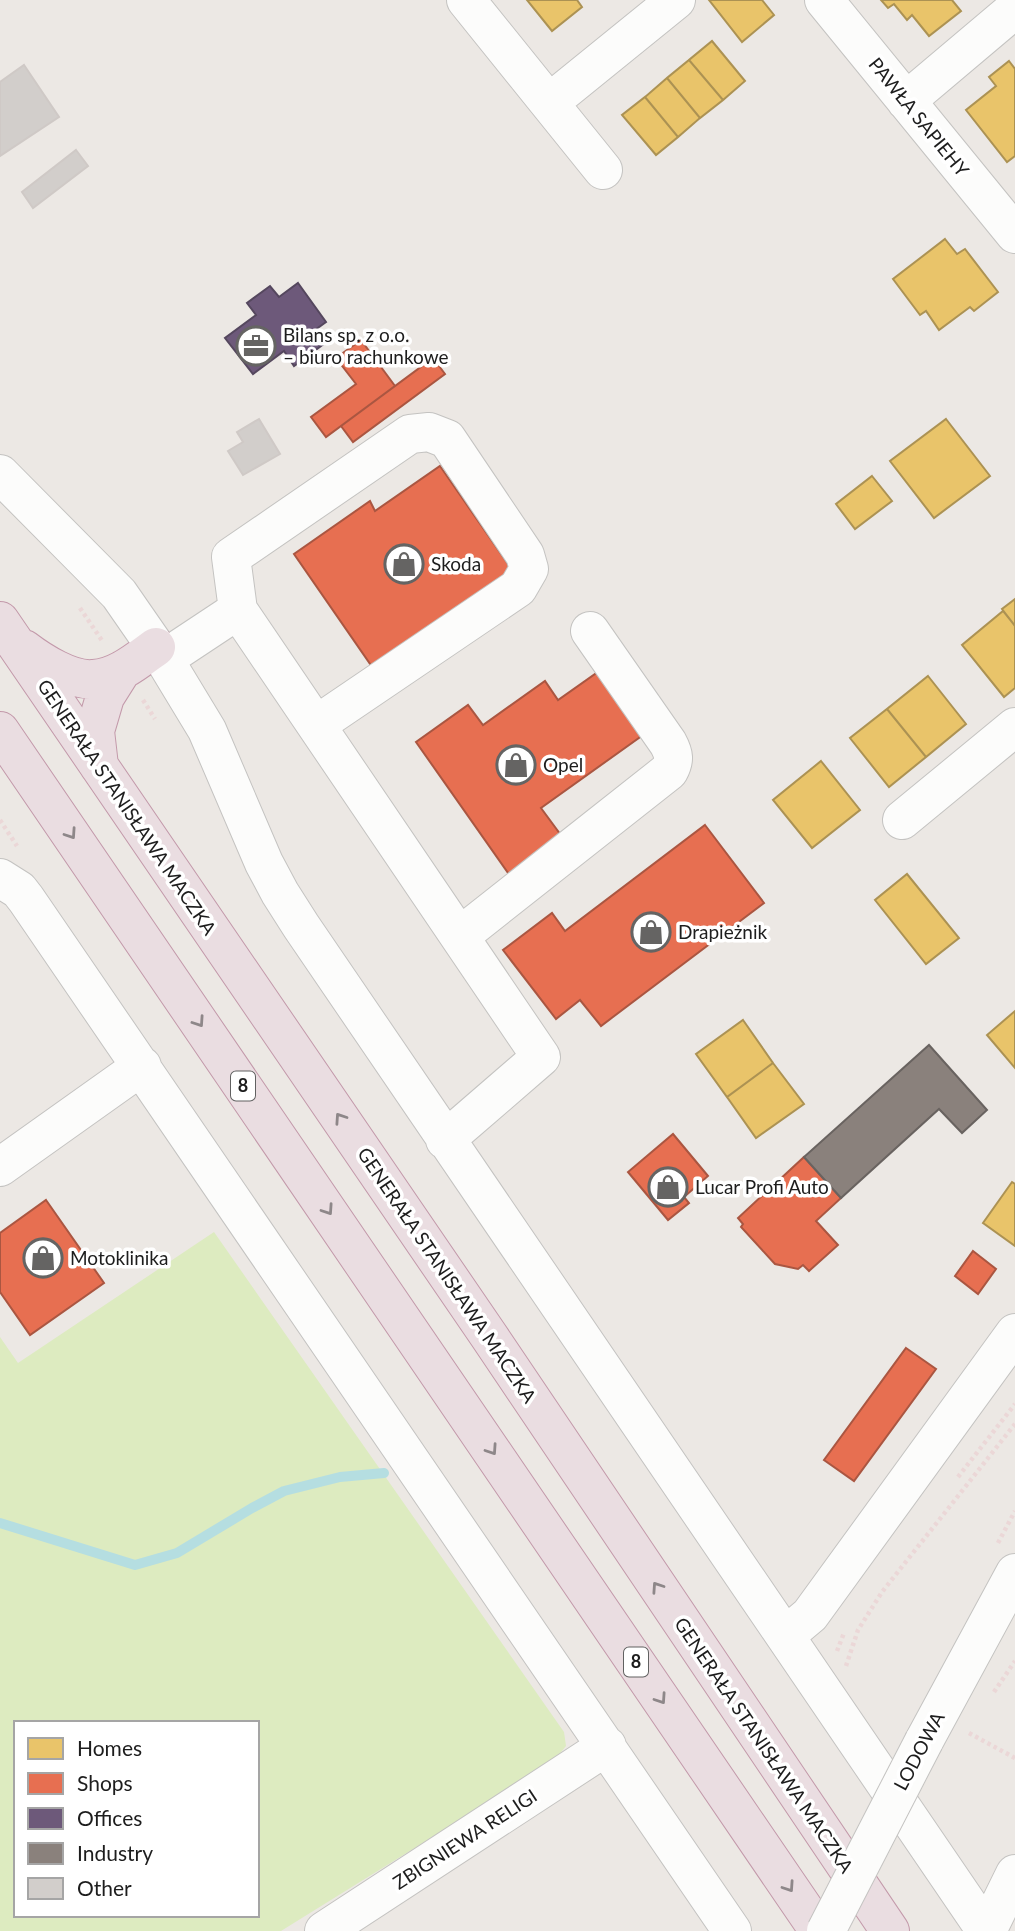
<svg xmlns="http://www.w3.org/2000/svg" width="1015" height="1931" viewBox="0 0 1015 1931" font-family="Lato,sans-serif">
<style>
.grass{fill:#ddebc0;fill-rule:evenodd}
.homes{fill:#e9c46a;stroke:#ac9253;stroke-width:2}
.shops{fill:#e76f51;stroke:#aa5641;stroke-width:2}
.offices{fill:#6d597a;stroke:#55475e;stroke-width:2}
.industry{fill:#8a817c;stroke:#696360;stroke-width:2}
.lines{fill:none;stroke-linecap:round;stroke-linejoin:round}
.stream{stroke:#b5dee1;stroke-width:10}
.building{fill:#d2cecb;stroke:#cfc9c6;stroke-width:2}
.minor-casing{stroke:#c4c3c1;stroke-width:40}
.highway-casing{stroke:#c399aa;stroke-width:40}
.path{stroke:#ebd7d7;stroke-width:4.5;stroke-dasharray:3.5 3.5;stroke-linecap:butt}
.minor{stroke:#fcfcfb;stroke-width:38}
.highway{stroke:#eadde1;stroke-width:38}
.minor-bridge-casing{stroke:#c4c3c1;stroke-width:40;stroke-linecap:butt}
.minor-bridge{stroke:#fcfcfb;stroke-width:38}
.oneway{stroke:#8e8789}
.labels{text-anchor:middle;stroke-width:7;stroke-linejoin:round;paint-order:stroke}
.shield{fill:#fff;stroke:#616161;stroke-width:2}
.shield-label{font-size:18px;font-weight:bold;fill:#1d1d1d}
.street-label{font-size:19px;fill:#1d1d1d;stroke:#fff}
.poi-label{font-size:19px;fill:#1d1d1d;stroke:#fff;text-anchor:start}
</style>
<rect width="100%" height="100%" fill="#ece8e4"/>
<path class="grass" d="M214,1232L564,1732L566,1746L553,1762L281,1931H0V1337L18,1363ZM16,1723H257V1915H16Z"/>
<path class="homes" d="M527,0H577L582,7L552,31Z
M709,0H762L774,15L742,42Z
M881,0H952L961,11L929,36L912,15L907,20L894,4L888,8Z
M712,41L745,81L723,100L689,60Z
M689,60L723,100L700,118L667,78Z
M1009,61L1015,69V156L1007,162L966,110L996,86L989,77Z
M667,78L700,118L678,137L645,97Z
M645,97L678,137L656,155L622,115Z
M945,239L957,254L965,249L998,292L974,311L970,307L939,330L926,311L920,315L893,279Z
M946,419L990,476L934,518L890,461Z
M872,476L892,501L855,529L836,504Z
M1015,599V626L1002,609Z
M1003,611L1015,626V688L1004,697L962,645Z
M928,676L966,724L926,757L887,709Z
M887,709L926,757L889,787L850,738Z
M821,761L860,810L812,848L773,800Z
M907,874L959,938L926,964L875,900Z
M1015,1011V1068L987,1035Z
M743,1020L773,1063L727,1097L696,1054Z
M773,1063L804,1104L756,1138L727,1097Z
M1012,1182L1015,1184V1246L983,1223Z"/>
<path class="shops" d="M361,340L395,386L326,437L311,417L356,384L336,358Z
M433,358L445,374L353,442L341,426Z
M440,466L515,574L375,671L294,554L370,501L375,511Z
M605,667L650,730L541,808L566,842L513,880L416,742L468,705L483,725L545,681L558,700Z
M705,825L764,903L601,1026L580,1000L556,1019L503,950L552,913L565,931Z
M673,1134L708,1176L684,1197L689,1203L668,1220L628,1172Z
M804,1157L841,1198L816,1221L838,1245L809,1271L803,1265L798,1269L775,1264L741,1227L743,1224L738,1218Z
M46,1200L104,1283L30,1335L0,1292V1233Z
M973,1251L996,1269L978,1294L955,1276Z
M906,1348L936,1369L854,1481L824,1460Z"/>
<path class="offices" d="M298,283L326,322L315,330L325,343L294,366L284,351L253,374L225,338L256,315L247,303L270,286L279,297Z"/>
<path class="industry" d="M929,1045L987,1110L962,1133L939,1109L841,1198L804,1157Z"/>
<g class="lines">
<path class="stream" d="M0,1523L135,1565L177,1553L252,1508L284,1491L340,1477L384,1473"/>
</g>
<path class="building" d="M24,65L59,117L0,156V82Z
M76,150L88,166L33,208L22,192Z
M259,419L280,454L243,475L228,451L243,442L237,432Z"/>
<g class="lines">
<g class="minor-casing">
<path id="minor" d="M466,0L603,170
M824,0L1015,234
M906,101L1015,9
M549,103L676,0
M0,474L119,594L164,659L207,730L264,863L280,893L301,926L986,1931
M238,610L231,557L410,434L429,432L447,439L525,555L529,569L518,588L316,725
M164,659L238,610L541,1057L445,1140
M902,820L1015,727
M0,878L19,890L26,899L732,1931
M460,936L669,771C675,760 674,754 668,743L590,631
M0,1167L142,1066
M785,1636L810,1615L1015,1333
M924,1741L1015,1573
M324,1931L607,1746
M987,1931L1015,1874"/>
</g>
<g class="highway-casing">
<path id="highway" d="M0,621L489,1336L890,1931
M24,649C41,662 71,681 93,679C117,678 138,660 156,647
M0,731L819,1931
M99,766L95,731L105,697L122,670"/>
</g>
<path class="path" d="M80,608L103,642
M143,700L155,719
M0,820L17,846
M958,1477L1015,1404
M998,1543L1015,1511
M837,1651L844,1633
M846,1666L858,1630L882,1592L1015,1424
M994,1692L1015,1661
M969,1733L1015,1758"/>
<use href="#minor" class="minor"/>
<use href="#highway" class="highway"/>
<g class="minor-bridge-casing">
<path id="minor-bridge" d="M826,1931L924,1741"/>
</g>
<use href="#minor-bridge" class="minor-bridge"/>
</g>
<defs><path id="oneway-chevron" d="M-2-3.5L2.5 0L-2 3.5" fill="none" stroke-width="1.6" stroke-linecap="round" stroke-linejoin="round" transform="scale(1.75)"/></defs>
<g class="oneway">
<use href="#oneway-chevron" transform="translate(71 834) rotate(56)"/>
<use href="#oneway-chevron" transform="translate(199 1022) rotate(56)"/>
<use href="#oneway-chevron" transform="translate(340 1118) rotate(-124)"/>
<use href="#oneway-chevron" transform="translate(328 1210) rotate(56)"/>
<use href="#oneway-chevron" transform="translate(492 1450) rotate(56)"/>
<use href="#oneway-chevron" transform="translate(657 1587) rotate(-124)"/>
<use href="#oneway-chevron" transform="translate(661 1699) rotate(56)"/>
<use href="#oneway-chevron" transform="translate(789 1887) rotate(56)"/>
</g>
<defs>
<g id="office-ring" transform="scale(2.0125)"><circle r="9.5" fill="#fff" stroke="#656463" stroke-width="1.5"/><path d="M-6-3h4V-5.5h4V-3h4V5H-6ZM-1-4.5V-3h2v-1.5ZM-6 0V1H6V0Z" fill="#656463"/></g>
<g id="shop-ring" transform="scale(2.0125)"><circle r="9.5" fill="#fff" stroke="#656463" stroke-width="1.5"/><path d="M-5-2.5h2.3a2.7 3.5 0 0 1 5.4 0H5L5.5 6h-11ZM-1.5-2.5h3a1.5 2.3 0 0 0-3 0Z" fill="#656463"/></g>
</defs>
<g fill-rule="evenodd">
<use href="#office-ring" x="256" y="346"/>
<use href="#shop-ring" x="404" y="564"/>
<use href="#shop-ring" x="516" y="765"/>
<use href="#shop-ring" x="651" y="932"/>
<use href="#shop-ring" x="668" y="1187"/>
<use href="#shop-ring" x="43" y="1258"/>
</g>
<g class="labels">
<g class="shield">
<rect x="231" y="1071.5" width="24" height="29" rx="5"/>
<rect x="624" y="1647.5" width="24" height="29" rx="5"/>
</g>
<g class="shield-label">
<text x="243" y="1092">8</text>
<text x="636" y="1668">8</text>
</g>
<g class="street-label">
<text transform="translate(919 117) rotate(51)" y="7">PAWŁA SAPIEHY</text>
<text transform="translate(127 807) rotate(56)" y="7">GENERAŁA STANISŁAWA MACZKA</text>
<text transform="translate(447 1275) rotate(56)" y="7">GENERAŁA STANISŁAWA MACZKA</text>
<text transform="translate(764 1745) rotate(56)" y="7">GENERAŁA STANISŁAWA MACZKA</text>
<text transform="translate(919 1751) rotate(-62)" y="7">LODOWA</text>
<text transform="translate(465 1839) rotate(-33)" y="7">ZBIGNIEWA RELIGI</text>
</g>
<g class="poi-label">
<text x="283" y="342">Bilans sp. z o.o.<tspan x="283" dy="22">– biuro rachunkowe</tspan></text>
<text x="431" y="571">Skoda</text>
<text x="543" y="772">Opel</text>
<text x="678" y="939">Drapieżnik</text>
<text x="695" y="1194">Lucar Profi Auto</text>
<text x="70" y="1265">Motoklinika</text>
</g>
</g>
<rect x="14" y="1721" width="245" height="196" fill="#ffffff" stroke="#a5a5a5" stroke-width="2"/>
<rect x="28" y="1738" width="35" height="21" fill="#e9c46a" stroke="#a5a5a5" stroke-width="2"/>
<text x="77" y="1756" font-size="21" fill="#1d1d1d">Homes</text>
<rect x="28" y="1773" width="35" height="21" fill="#e76f51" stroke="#a5a5a5" stroke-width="2"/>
<text x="77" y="1791" font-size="21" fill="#1d1d1d">Shops</text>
<rect x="28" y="1808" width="35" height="21" fill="#6d597a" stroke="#a5a5a5" stroke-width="2"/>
<text x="77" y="1826" font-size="21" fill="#1d1d1d">Offices</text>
<rect x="28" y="1843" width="35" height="21" fill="#8a817c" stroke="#a5a5a5" stroke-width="2"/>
<text x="77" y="1861" font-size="21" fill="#1d1d1d">Industry</text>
<rect x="28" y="1878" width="35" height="21" fill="#d2cecb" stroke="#a5a5a5" stroke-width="2"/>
<text x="77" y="1896" font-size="21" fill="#1d1d1d">Other</text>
</svg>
